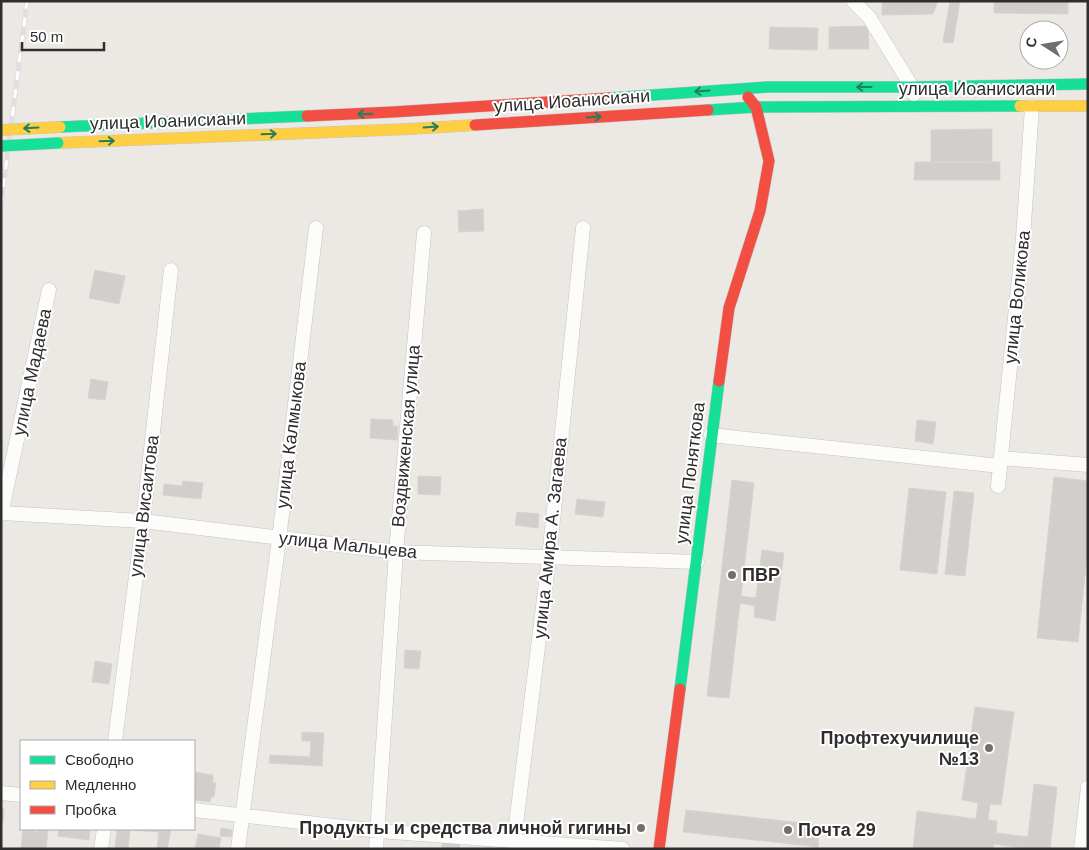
<svg xmlns="http://www.w3.org/2000/svg" width="1089" height="850" viewBox="0 0 1089 850" font-family="Helvetica,sans-serif">
<style>
.building{fill:#d1cecb;stroke:#d7d4d0}
.lines{fill:none;stroke-linecap:round;stroke-linejoin:round}
.street-casing{stroke:#c5c4c5;stroke-width:15}
.fast-casing{stroke:#c5c4c5;stroke-width:12}
.slow-casing{stroke:#c5c4c5;stroke-width:12}
.jam-casing{stroke:#c5c4c5;stroke-width:12}
.street{stroke:#fcfcfb;stroke-width:14}
.fast{stroke:#16e098;stroke-width:11}
.slow{stroke:#ffcf43;stroke-width:11}
.jam{stroke:#f24e42;stroke-width:11}
.rail-casing{stroke:#dfdfe1;stroke-width:5}
.rail{stroke:#fff;stroke-width:3;stroke-dasharray:9;stroke-linecap:butt}
.fast-bridge-casing{stroke:#c5c4c5;stroke-width:12;stroke-linecap:butt}
.slow-bridge-casing{stroke:#c5c4c5;stroke-width:12;stroke-linecap:butt}
.fast-bridge{stroke:#16e098;stroke-width:11}
.slow-bridge{stroke:#ffcf43;stroke-width:11}
.oneway{stroke:#237e5e}
.poi-dot{fill:#706f6e;stroke:#fff;stroke-width:2}
.labels{text-anchor:middle;stroke-width:4;stroke-linejoin:round;paint-order:stroke}
.street-label{font-size:18px;fill:#2e2e2e;stroke:#fff}
.poi-label{font-size:18px;font-weight:bold;fill:#2e2e2e;stroke:#fff;text-anchor:start}
</style>
<rect width="100%" height="100%" fill="#ece8e4"/>
<path class="building" d="M882,1H938L933,14L882,15Z
M950,1H960L953,43L943,42Z
M994,1H1068V14L994,13Z
M868,26L869,49H829V27Z
M770,27L818,28L817,50L769,49Z
M992,129V162H931V130Z
M915,162H1000V180H914Z
M483,209L484,231L459,232L458,211Z
M95,270L125,276L119,304L89,298Z
M91,379L108,382L105,400L88,398Z
M371,419L393,420V426H398L397,440L370,438Z
M917,420L936,422L933,444L915,441Z
M418,476L441,477L440,495L418,494Z
M1054,477L1088,481V547L1078,642L1037,638Z
M732,480L754,483L741,596L756,598L762,550L784,553L775,621L754,617L755,606L740,603L729,698L707,696Z
M183,481L203,483L201,499L163,495L164,484L182,486Z
M909,488L946,492L937,574L900,570Z
M954,491L974,493L965,576L945,574Z
M577,499L605,502L603,517L575,514Z
M517,512L539,514L538,528L515,525Z
M405,650L421,651L419,669L404,668Z
M95,661L112,664L109,684L92,682Z
M975,707L1014,712L1001,805L990,804L988,820L997,821L996,833L1028,837L1034,784L1057,787L1050,849H1027L994,844L993,849H913L917,811L976,819L978,803L962,800Z
M302,732L324,733L322,766L269,763L270,755L310,757L311,741H302Z
M195,772L213,775V783H216L214,797H211L210,802L194,800Z
M1,809H4L3,822L1,821Z
M686,810L820,825L818,847L683,832Z
M221,828L232,830L231,837L220,836Z
M23,829H33V831L39,832V830L48,831L46,849H21Z
M59,829H90L89,840L58,836Z
M117,829H171L167,849H157L159,832L130,830L128,849H115Z
M198,834L221,838L219,849H195Z
M443,841L460,844L459,849H441Z"/>
<g class="lines">
<g class="street-casing">
<path id="street" d="M853,1L869,17L912,87L914,94
M711,435L1000,466
M1001,458L1088,465
M998,486L1023,238L1032,107
M1,513L143,521L396,552L697,562
M1,514L49,290
M115,741L143,521L171,270
M1,793L21,795
M194,810L379,831L623,849
M101,849L104,829
M238,849L279,539L316,228
M376,849L396,552L424,233
M513,849L549,558L583,228
M1081,849L1088,787"/>
</g>
<g class="fast-casing">
<path id="fast" d="M610,98L767,87H912L1088,84
M708,110L756,107L1020,106
M60,127L307,116
M680,689L719,381"/>
</g>
<g class="slow-casing">
<path id="slow" d="M1020,106H1088
M58,143L409,129L475,125"/>
</g>
<g class="jam-casing">
<path id="jam" d="M307,116L393,112L610,98
M475,125L708,110
M719,381L729,308L760,211L769,161L756,107L748,97
M659,849L680,689"/>
</g>
<use href="#street" class="street"/>
<use href="#fast" class="fast"/>
<use href="#slow" class="slow"/>
<use href="#jam" class="jam"/>
<g class="rail-casing">
<path id="rail" d="M1,205L27,1"/>
</g>
<use href="#rail" class="rail"/>
<g class="fast-bridge-casing">
<path id="fast-bridge" d="M1,146L58,143"/>
</g>
<g class="slow-bridge-casing">
<path id="slow-bridge" d="M1,130L60,127"/>
</g>
<use href="#fast-bridge" class="fast-bridge"/>
<use href="#slow-bridge" class="slow-bridge"/>
</g>
<defs><path id="oneway-shaft" d="M-6 0H5M1.5-3L5.5 0L1.5 3" fill="none" stroke-width="1.6" stroke-linecap="round" stroke-linejoin="round" transform="scale(1.25)"/></defs>
<g class="oneway">
<use href="#oneway-shaft" transform="translate(864 87) rotate(-180)"/>
<use href="#oneway-shaft" transform="translate(702 91) rotate(176)"/>
<use href="#oneway-shaft" transform="translate(365 114) rotate(178)"/>
<use href="#oneway-shaft" transform="translate(594 117) rotate(-4)"/>
<use href="#oneway-shaft" transform="translate(431 127) rotate(-4)"/>
<use href="#oneway-shaft" transform="translate(31 128) rotate(177)"/>
<use href="#oneway-shaft" transform="translate(269 134) rotate(-2)"/>
<use href="#oneway-shaft" transform="translate(107 141) rotate(-2)"/>
</g>
<g class="poi-dot">
<circle cx="732" cy="575" r="5"/>
<circle cx="989" cy="748" r="5"/>
<circle cx="641" cy="828" r="5"/>
<circle cx="788" cy="830" r="5"/>
</g>
<g class="labels">
<g class="street-label">
<text x="977" y="95">улица Иоанисиани</text>
<text transform="translate(572 101) rotate(-4)" y="6">улица Иоанисиани</text>
<text transform="translate(168 121) rotate(-2)" y="6">улица Иоанисиани</text>
<text transform="translate(1017 297) rotate(-84)" y="6">улица Воликова</text>
<text transform="translate(32 372) rotate(-78)" y="6">улица Мадаева</text>
<text transform="translate(291 435) rotate(-83)" y="6">улица Калмыкова</text>
<text transform="translate(406 436) rotate(-85)" y="6">Воздвиженская улица</text>
<text transform="translate(690 473) rotate(-83)" y="6">улица Поняткова</text>
<text transform="translate(144 506) rotate(-83)" y="6">улица Висаитова</text>
<text transform="translate(550 538) rotate(-84)" y="6">улица Амира А. Загаева</text>
<text transform="translate(348 545) rotate(6)" y="6">улица Мальцева</text>
</g>
<g class="poi-label">
<text x="742" y="581">ПВР</text>
<text x="979" y="744" text-anchor="end">Профтехучилище<tspan x="979" dy="21">№13</tspan></text>
<text x="631" y="834" text-anchor="end">Продукты и средства личной гигины</text>
<text x="798" y="836">Почта 29</text>
</g>
</g>
<rect width="1089" height="850" fill="none" stroke="#2e2e2e" stroke-width="5"/>
<rect x="20" y="740" width="175" height="90" fill="#ffffff" stroke="#ababab"/>
<rect x="30" y="756" width="25" height="8" fill="#16e098" stroke="#ababab"/>
<text x="65" y="765" font-size="15" fill="#2e2e2e">Свободно</text>
<rect x="30" y="781" width="25" height="8" fill="#ffcf43" stroke="#ababab"/>
<text x="65" y="790" font-size="15" fill="#2e2e2e">Медленно</text>
<rect x="30" y="806" width="25" height="8" fill="#f24e42" stroke="#ababab"/>
<text x="65" y="815" font-size="15" fill="#2e2e2e">Пробка</text>
<g transform="translate(1044 45) rotate(282)"><circle r="24" fill="#ffffff" stroke="#ababab"/>
<path d="M0-4L9 19L0 12L-9 19Z" fill="#706f6e"/>
<text y="-8" font-size="14" font-weight="bold" text-anchor="middle" fill="#2e2e2e">С</text>
</g>
<path d="M22 42v8h82v-8" fill="none" stroke="#2e2e2e" stroke-width="2.5"/>
<text x="30" y="42" font-size="15" fill="#2e2e2e" stroke="#ffffff" stroke-width="4" paint-order="stroke">50 m</text>
</svg>
